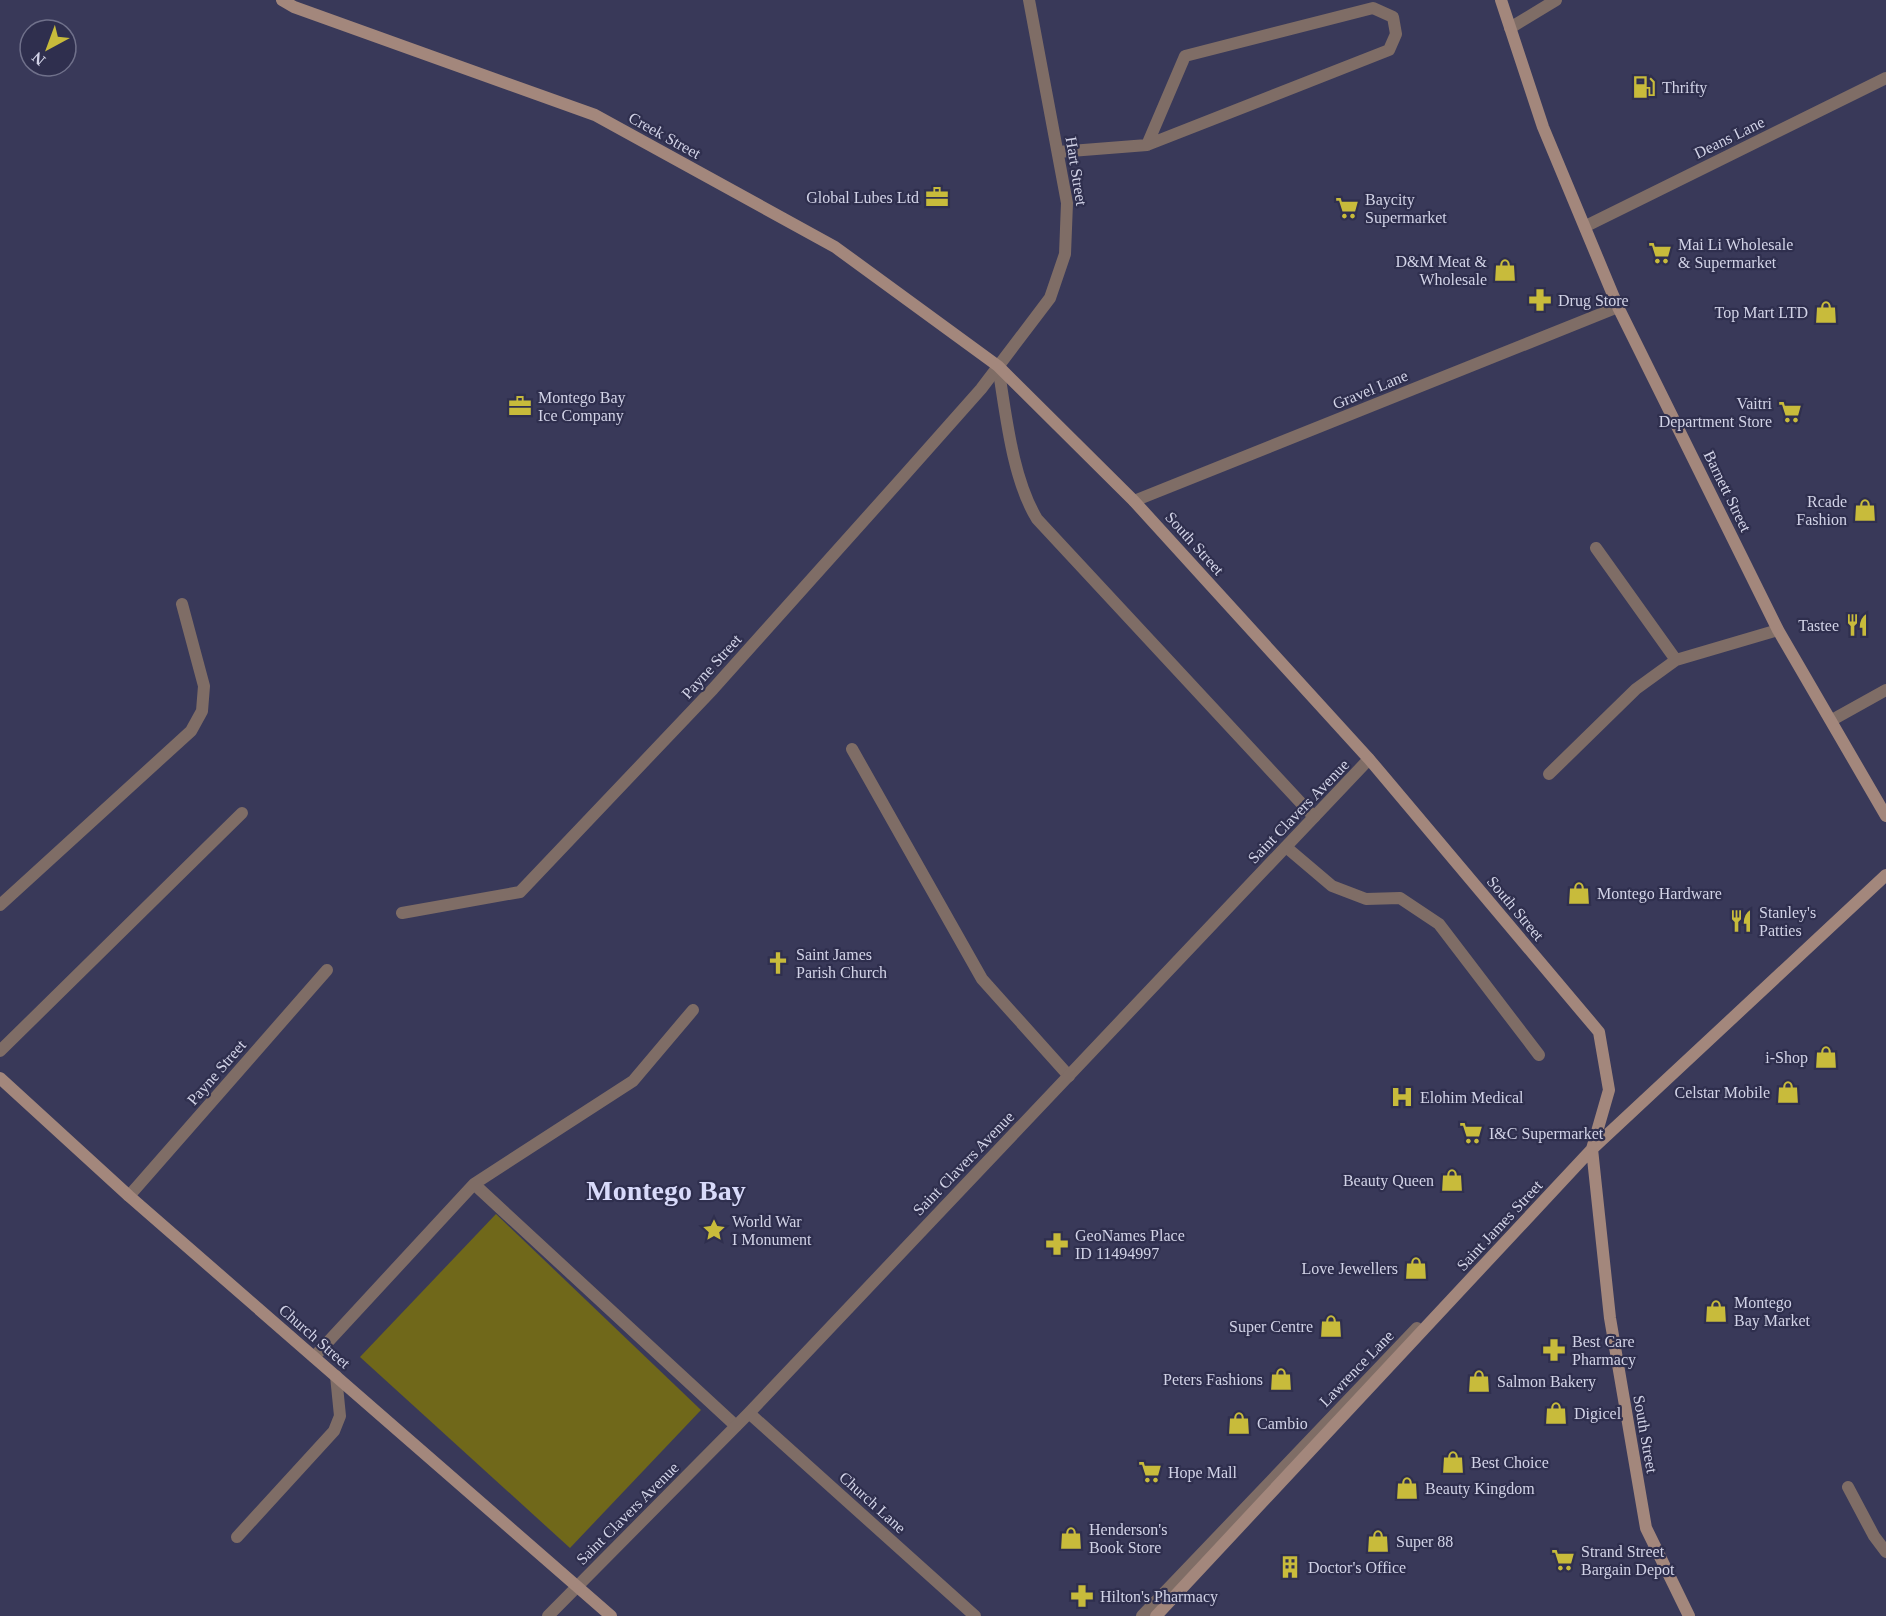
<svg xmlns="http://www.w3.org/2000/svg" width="1886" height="1616" viewBox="0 0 1886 1616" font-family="Georgia,serif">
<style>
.green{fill:#70681a}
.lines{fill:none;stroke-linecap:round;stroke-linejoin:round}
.lane{stroke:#7f6d66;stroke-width:12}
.street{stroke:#7f6d66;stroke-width:12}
.secondary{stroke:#a3877c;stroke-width:12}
.labels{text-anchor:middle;stroke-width:4.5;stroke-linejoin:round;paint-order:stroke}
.poi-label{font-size:16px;fill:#d2d3e7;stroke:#2f2f4e;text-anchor:start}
.street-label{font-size:16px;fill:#d2d3e7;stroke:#2f2f4e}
.town-label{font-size:28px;font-weight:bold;fill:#d8dafa;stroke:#2f2f4e}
</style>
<rect width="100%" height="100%" fill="#393959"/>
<path class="green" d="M496,1214L701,1410L570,1548L360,1357Z"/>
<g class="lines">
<path class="lane" d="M1373,8L1393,17L1396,34L1389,50L1147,145L1185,56Z
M1058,152L1147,145
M1586,226L1886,78
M998,366C1006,414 1012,478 1037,519L1314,817
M1134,501L1618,307
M1596,548L1676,660
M852,749L982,979L1069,1076
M1549,774L1636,689L1676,660L1778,630
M1286,847L1332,886L1366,899L1400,898L1439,924L1539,1055
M0,905L191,731L202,711L204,686L182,604
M0,1051L242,813
M474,1184L736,1426
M314,1357L474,1184L633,1081L693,1010
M237,1537L334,1431L340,1416L336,1376"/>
<path class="street" d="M1510,28L1556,0
M1832,720L1886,690
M402,913L520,892L713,689L902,478L981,389L1050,298L1065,254L1067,203L1029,0
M129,1196L327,970
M749,1413L975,1616
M1848,1487L1874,1536L1886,1552
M548,1616L749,1413L1369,759
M1142,1616L1417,1328"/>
<path class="secondary" d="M282,0L294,7L595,115L835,247L998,366L1134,501L1369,759L1599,1032L1609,1090L1592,1149L1610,1318L1646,1528L1689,1616
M1501,0L1543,127L1618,307L1778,630L1886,816
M0,1078L129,1196L611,1616
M1156,1616L1592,1149L1886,875"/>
</g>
<defs>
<g id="fuel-bare" transform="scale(1.8)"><path d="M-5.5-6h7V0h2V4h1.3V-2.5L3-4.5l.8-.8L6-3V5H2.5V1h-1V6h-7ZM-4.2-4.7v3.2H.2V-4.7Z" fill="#c8bb3b" stroke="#2f2f4e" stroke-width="2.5" paint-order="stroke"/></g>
<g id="office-bare" transform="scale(1.8)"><path d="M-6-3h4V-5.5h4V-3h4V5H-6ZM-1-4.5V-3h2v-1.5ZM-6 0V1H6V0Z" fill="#c8bb3b" stroke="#2f2f4e" stroke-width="2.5" paint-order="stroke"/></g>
<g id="supermarket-bare" transform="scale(1.8)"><path d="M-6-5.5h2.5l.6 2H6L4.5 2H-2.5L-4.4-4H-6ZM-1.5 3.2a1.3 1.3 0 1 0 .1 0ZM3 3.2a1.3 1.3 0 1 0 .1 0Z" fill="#c8bb3b" stroke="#2f2f4e" stroke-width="2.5" paint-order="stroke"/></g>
<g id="shop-bare" transform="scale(1.8)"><path d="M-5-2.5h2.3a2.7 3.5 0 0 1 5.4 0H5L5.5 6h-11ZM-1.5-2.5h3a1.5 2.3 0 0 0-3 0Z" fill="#c8bb3b" stroke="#2f2f4e" stroke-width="2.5" paint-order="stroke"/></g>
<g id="pharmacy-bare" transform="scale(1.8)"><path d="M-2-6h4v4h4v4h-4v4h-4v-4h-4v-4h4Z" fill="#c8bb3b" stroke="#2f2f4e" stroke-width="2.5" paint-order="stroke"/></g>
<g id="restaurant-bare" transform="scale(1.8)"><path d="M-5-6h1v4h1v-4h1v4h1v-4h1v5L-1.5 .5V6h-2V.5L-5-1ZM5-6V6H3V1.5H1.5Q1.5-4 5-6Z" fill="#c8bb3b" stroke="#2f2f4e" stroke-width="2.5" paint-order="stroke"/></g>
<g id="church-bare" transform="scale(1.8)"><path d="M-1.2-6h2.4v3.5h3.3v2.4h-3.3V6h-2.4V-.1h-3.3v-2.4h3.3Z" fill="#c8bb3b" stroke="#2f2f4e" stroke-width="2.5" paint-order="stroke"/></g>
<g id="hospital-bare" transform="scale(1.8)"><path d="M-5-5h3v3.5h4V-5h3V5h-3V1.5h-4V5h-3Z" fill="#c8bb3b" stroke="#2f2f4e" stroke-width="2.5" paint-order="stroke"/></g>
<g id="sight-bare" transform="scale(1.8)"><path d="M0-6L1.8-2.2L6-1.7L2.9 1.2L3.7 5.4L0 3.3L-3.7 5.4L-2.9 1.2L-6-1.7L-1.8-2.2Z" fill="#c8bb3b" stroke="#2f2f4e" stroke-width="2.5" paint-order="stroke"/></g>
<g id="building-bare" transform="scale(1.8)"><path d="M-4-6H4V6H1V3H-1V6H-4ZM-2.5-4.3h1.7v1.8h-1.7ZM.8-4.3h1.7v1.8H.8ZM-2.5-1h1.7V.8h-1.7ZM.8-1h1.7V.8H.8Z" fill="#c8bb3b" stroke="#2f2f4e" stroke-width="2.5" paint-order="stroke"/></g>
</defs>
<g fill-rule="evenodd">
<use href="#fuel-bare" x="1644" y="87"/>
<use href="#office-bare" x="937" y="197"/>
<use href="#supermarket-bare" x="1347" y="208"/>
<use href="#supermarket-bare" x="1660" y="253"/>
<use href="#shop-bare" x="1505" y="270"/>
<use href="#pharmacy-bare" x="1540" y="300"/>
<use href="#shop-bare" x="1826" y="312"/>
<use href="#office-bare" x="520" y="406"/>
<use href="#supermarket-bare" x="1790" y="412"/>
<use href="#shop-bare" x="1865" y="510"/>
<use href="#restaurant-bare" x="1857" y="625"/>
<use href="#shop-bare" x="1579" y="893"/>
<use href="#restaurant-bare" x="1741" y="921"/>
<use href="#church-bare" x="778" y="963"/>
<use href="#shop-bare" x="1826" y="1057"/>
<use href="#shop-bare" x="1788" y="1092"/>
<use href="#hospital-bare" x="1402" y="1097"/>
<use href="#supermarket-bare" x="1471" y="1133"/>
<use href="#shop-bare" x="1452" y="1180"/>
<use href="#sight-bare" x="714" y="1230"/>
<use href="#pharmacy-bare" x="1057" y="1244"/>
<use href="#shop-bare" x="1416" y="1268"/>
<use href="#shop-bare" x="1716" y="1311"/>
<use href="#shop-bare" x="1331" y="1326"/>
<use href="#pharmacy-bare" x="1554" y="1350"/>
<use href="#shop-bare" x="1281" y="1379"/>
<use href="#shop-bare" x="1479" y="1381"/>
<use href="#shop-bare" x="1556" y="1413"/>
<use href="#shop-bare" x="1239" y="1423"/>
<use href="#shop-bare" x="1453" y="1462"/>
<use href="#supermarket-bare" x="1150" y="1472"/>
<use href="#shop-bare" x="1407" y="1488"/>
<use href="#shop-bare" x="1071" y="1538"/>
<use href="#shop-bare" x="1378" y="1541"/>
<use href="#supermarket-bare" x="1563" y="1560"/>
<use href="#building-bare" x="1290" y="1567"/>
<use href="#pharmacy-bare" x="1082" y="1596"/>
</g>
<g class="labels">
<g class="poi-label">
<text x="1662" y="93">Thrifty</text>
<text x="919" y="203" text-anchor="end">Global Lubes Ltd</text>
<text x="1365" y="205">Baycity<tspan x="1365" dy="18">Supermarket</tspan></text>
<text x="1678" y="250">Mai Li Wholesale<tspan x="1678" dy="18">&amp; Supermarket</tspan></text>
<text x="1487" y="267" text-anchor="end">D&amp;M Meat &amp;<tspan x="1487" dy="18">Wholesale</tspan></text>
<text x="1558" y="306">Drug Store</text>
<text x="1808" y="318" text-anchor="end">Top Mart LTD</text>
<text x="538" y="403">Montego Bay<tspan x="538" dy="18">Ice Company</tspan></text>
<text x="1772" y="409" text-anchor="end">Vaitri<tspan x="1772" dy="18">Department Store</tspan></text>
<text x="1847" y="507" text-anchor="end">Rcade<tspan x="1847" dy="18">Fashion</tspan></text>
<text x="1839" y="631" text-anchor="end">Tastee</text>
<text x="1597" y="899">Montego Hardware</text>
<text x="1759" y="918">Stanley's<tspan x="1759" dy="18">Patties</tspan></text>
<text x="796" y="960">Saint James<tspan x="796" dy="18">Parish Church</tspan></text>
<text x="1808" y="1063" text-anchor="end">i-Shop</text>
<text x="1770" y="1098" text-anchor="end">Celstar Mobile</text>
<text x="1420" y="1103">Elohim Medical</text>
<text x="1489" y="1139">I&amp;C Supermarket</text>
<text x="1434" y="1186" text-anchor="end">Beauty Queen</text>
<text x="732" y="1227">World War<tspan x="732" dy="18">I Monument</tspan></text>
<text x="1075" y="1241">GeoNames Place<tspan x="1075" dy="18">ID 11494997</tspan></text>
<text x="1398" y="1274" text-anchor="end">Love Jewellers</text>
<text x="1734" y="1308">Montego<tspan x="1734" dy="18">Bay Market</tspan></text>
<text x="1313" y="1332" text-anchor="end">Super Centre</text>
<text x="1572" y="1347">Best Care<tspan x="1572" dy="18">Pharmacy</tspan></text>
<text x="1263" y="1385" text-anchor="end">Peters Fashions</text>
<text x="1497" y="1387">Salmon Bakery</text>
<text x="1574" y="1419">Digicel</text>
<text x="1257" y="1429">Cambio</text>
<text x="1471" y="1468">Best Choice</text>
<text x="1168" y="1478">Hope Mall</text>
<text x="1425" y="1494">Beauty Kingdom</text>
<text x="1089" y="1535">Henderson's<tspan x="1089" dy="18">Book Store</tspan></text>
<text x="1396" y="1547">Super 88</text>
<text x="1581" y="1557">Strand Street<tspan x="1581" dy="18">Bargain Depot</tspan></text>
<text x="1308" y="1573">Doctor's Office</text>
<text x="1100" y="1602">Hilton's Pharmacy</text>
</g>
<g class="street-label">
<text transform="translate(665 135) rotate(29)" y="6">Creek Street</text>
<text transform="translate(1729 137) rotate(-26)" y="6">Deans Lane</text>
<text transform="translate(1077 171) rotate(81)" y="6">Hart Street</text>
<text transform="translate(1370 389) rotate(-22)" y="6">Gravel Lane</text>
<text transform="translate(1728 491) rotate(64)" y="6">Barnett Street</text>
<text transform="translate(1195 543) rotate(48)" y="6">South Street</text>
<text transform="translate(711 666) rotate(-48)" y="6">Payne Street</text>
<text transform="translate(1298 811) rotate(-46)" y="6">Saint Clavers Avenue</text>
<text transform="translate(1516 908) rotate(50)" y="6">South Street</text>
<text transform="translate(216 1072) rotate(-49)" y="6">Payne Street</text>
<text transform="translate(963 1163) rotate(-46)" y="6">Saint Clavers Avenue</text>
<text transform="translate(1499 1225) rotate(-47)" y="6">Saint James Street</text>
<text transform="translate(315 1336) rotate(41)" y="6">Church Street</text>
<text transform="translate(1356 1368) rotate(-46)" y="6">Lawrence Lane</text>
<text transform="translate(1646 1434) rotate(80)" y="6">South Street</text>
<text transform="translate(873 1502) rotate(42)" y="6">Church Lane</text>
<text transform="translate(627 1513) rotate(-45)" y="6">Saint Clavers Avenue</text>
</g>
<g class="town-label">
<text x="666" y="1200">Montego Bay</text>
</g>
</g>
<g transform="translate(48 48) rotate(221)"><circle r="28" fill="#2f2f4e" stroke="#70718b" stroke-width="1.5"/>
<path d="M0-4.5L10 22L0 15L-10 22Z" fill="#c8bb3b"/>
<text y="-9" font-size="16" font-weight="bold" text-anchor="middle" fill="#d2d3e7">N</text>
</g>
</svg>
